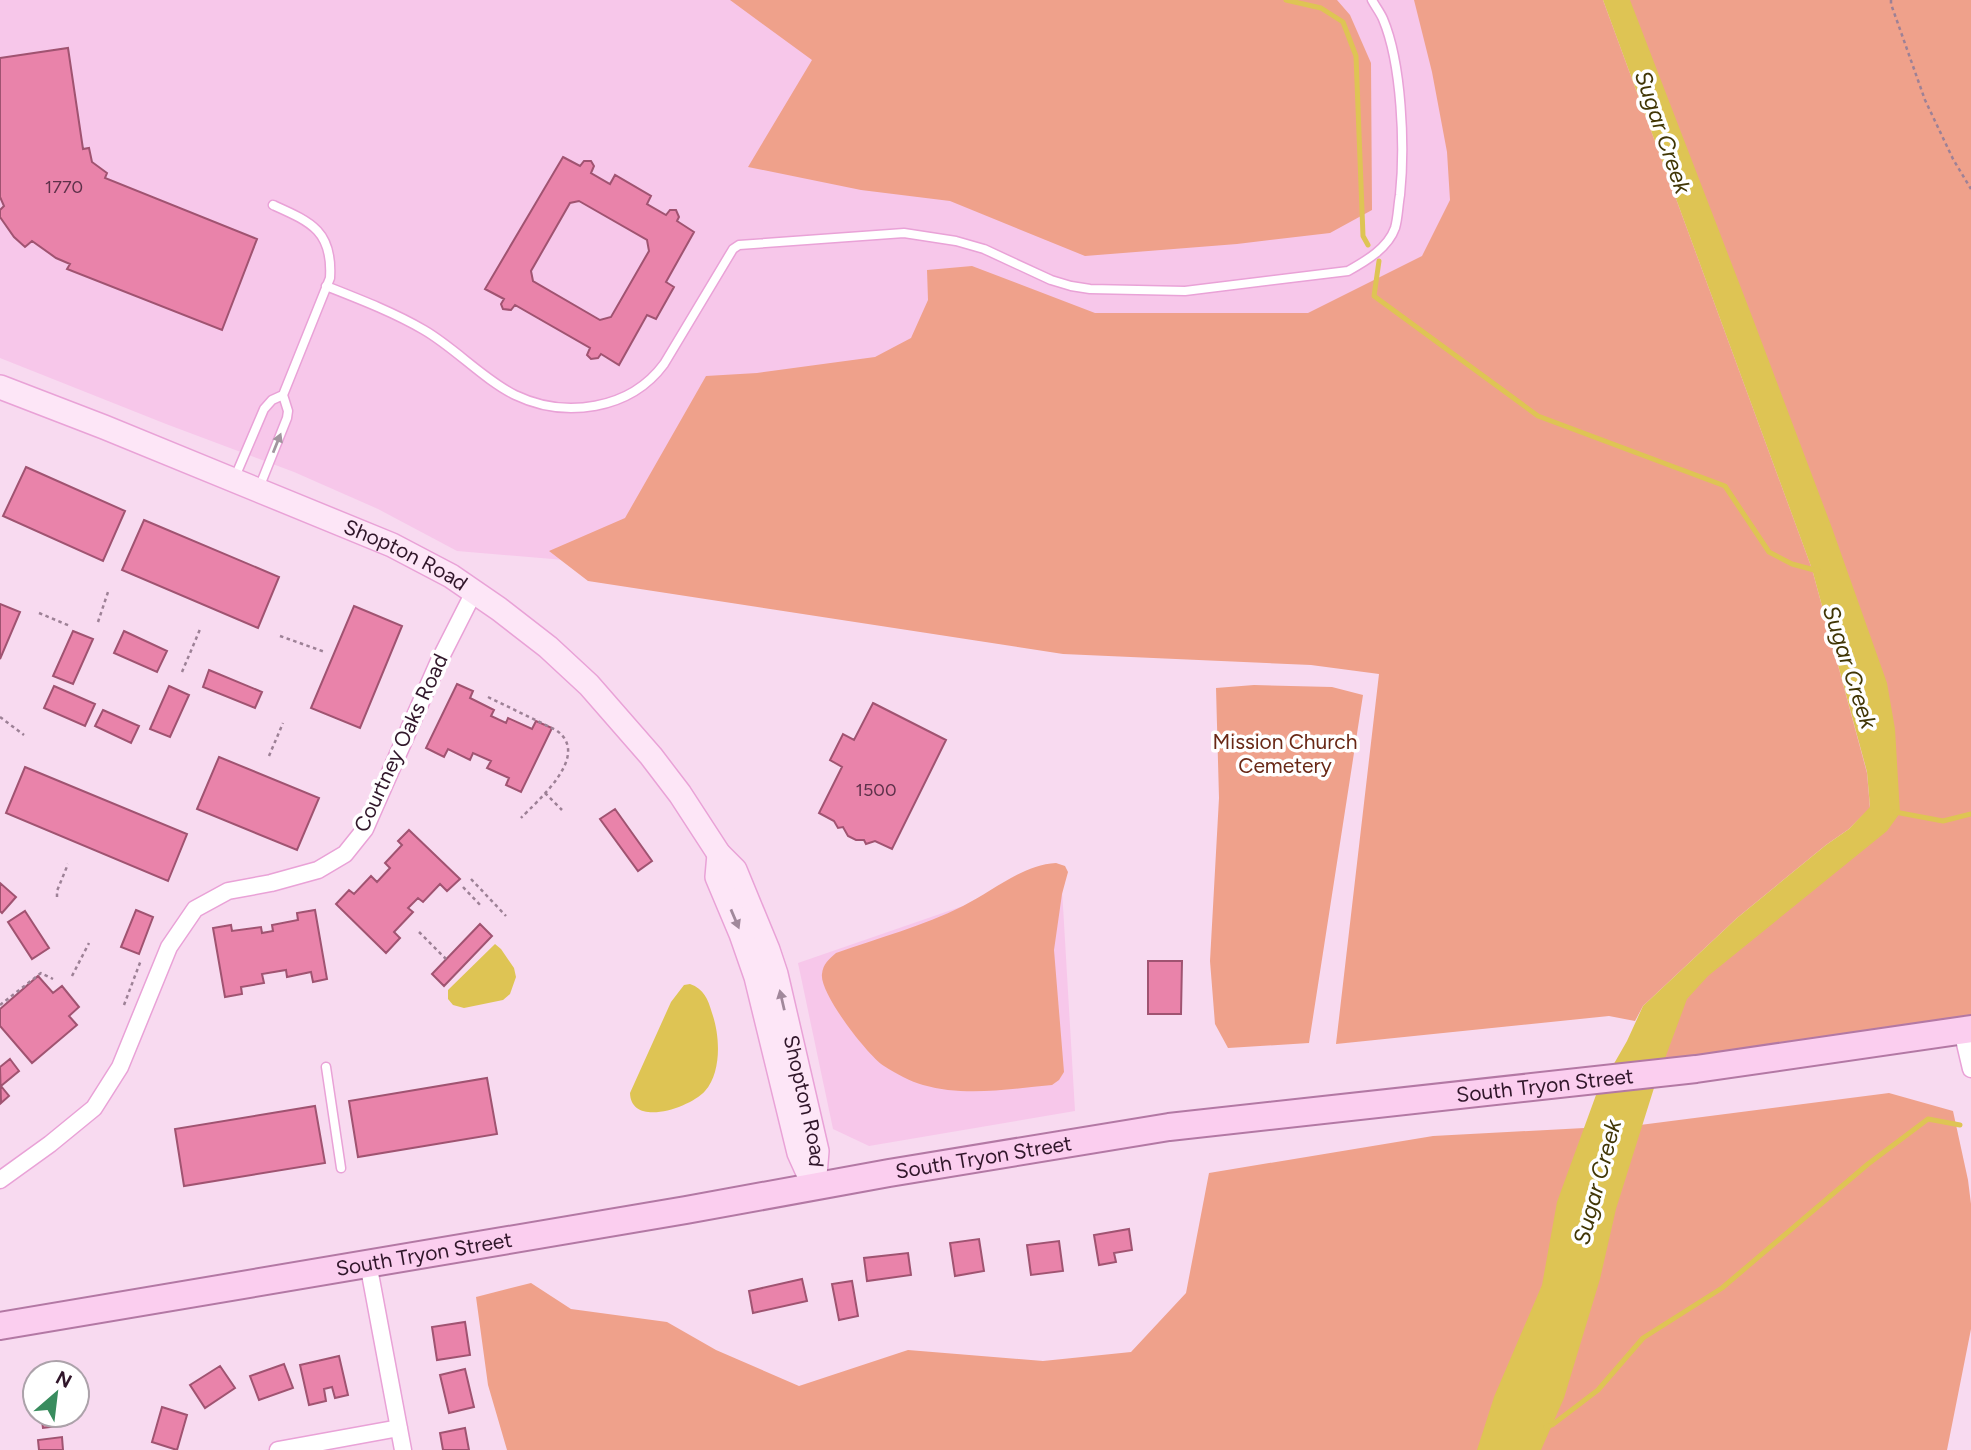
<svg xmlns="http://www.w3.org/2000/svg" width="1971" height="1450" viewBox="0 0 1971 1450" font-family="Figtree,sans-serif">
<style>
.built{fill:#f7c7ea}
.green{fill:#efa18b}
.water{fill:#dec454}
.lines{fill:none;stroke-linecap:round;stroke-linejoin:round}
.stream{stroke:#dec454;stroke-width:5}
.building{fill:#e983aa;stroke:#a05371;stroke-width:2;fill-rule:evenodd}
.lane-casing{stroke:#e9a2d7;stroke-width:11}
.street-casing{stroke:#e9a2d7;stroke-width:19}
.secondary-casing{stroke:#e9a2d7;stroke-width:26}
.primary-casing{stroke:#b378a4;stroke-width:30}
.path{stroke:#9d8196;stroke-width:2.5;stroke-dasharray:3.5 3.5;stroke-linecap:butt}
.lane{stroke:#fff;stroke-width:8}
.street{stroke:#fff;stroke-width:16}
.secondary{stroke:#fde6f7;stroke-width:23}
.primary{stroke:#fbceef;stroke-width:26}
.oneway{fill:#a2969f}
.oneway2{fill:#a1889b}
.labels{text-anchor:middle;stroke-width:7;stroke-linejoin:round;paint-order:stroke}
.number-label{font-size:18px;fill:#5e314a}
.street-label{font-size:21px;fill:#30162a;stroke:#fff}
.park-label{font-size:21px;fill:#692816;stroke:#fff}
.water-label{font-size:23px;font-style:italic;fill:#413605;stroke:#fff}
</style>
<rect width="100%" height="100%" fill="#f8daf0"/>
<path class="built" d="M0,0H1613L1818,571L1884,810L1517,640L457,551L378,509L294,472L166,424L0,358Z
M1061,872L1075,1111L869,1146L833,1129L798,963Z"/>
<path class="green" d="M730,0H1337L1350,15L1371,63L1372,210L1330,233L1237,244L1085,256L950,201L861,190L748,167L812,60Z
M1414,0H1603L1812,569L1867,773L1870,808L1849,829L1826,845L1737,918L1643,1006L1635,1021L1609,1016L1336,1044L1379,674L1311,665L1063,654L588,581L549,551L625,518L706,376L757,373L875,357L911,338L928,300L927,270L972,266L1095,313H1308L1422,256L1450,200L1447,152L1432,72Z
M1617,0H1971V1029L1639,1075L1682,992L1884,810L1869,715Z
M1254,685L1332,687L1363,695L1309,1043L1228,1048L1215,1024L1210,961L1219,798L1216,688Z
M1056,863L1065,866L1068,872L1062,894L1054,950L1064,1072L1059,1080L1052,1085C1009,1089 965,1097 923,1085C911,1082 895,1073 884,1066C868,1056 819,993 822,974C823,964 829,959 836,953C878,938 923,926 963,906C993,891 1022,865 1056,863Z
M1889,1093L1953,1111L1968,1180L1971,1204V1329L1947,1450H507L488,1385L476,1297L531,1283L571,1309L667,1322L716,1350L799,1386L908,1350L1043,1361L1131,1352L1186,1293L1209,1173L1433,1136L1640,1125Z"/>
<path class="water" d="M1603,0H1630L1753,319L1832,528L1887,683L1895,729L1900,813L1887,831L1708,976L1687,999L1654,1088L1616,1209L1600,1279L1564,1398L1541,1450H1477L1494,1397L1542,1285L1557,1202L1596,1095L1627,1041L1643,1006L1737,918L1826,845L1849,829L1870,807L1867,772L1812,569Z
M495,944L501,949L514,968L516,977L510,994L503,1000L464,1008L453,1005L448,999V990Z
M690,984C704,989 708,999 712,1013C720,1035 722,1072 705,1091C690,1108 631,1128 630,1093L671,1002L684,985Z"/>
<g class="lines">
<path class="stream" d="M1286,0L1321,8L1343,22L1356,56L1363,236L1368,245
M1379,261L1374,296L1538,416L1725,486L1769,552L1792,564L1818,571
M1895,812L1943,821L1971,814
M1546,1427L1552,1425L1598,1390L1643,1338L1722,1288L1868,1164L1928,1119L1960,1125"/>
</g>
<path class="building" d="M68,48L83,149L89,148L92,162L107,173L105,178L257,239L222,330L67,269L70,264L56,258L32,241L25,247L14,237L0,217V210L4,206L0,197V58Z
M563,157L580,166L584,161H591L594,166L591,173L610,184L615,175L651,196L647,204L666,215L670,210H676L679,217L677,221L694,232L666,282L674,287L656,319L647,315L619,365L601,354L598,358L591,359L587,355L590,348L515,305L511,310L503,309L501,304L504,299L485,289ZM579,201L647,240L649,251L611,317L600,320L533,281L531,271L570,203Z
M26,467L125,511L103,561L3,516Z
M144,520L279,577L258,628L122,570Z
M0,604L20,612L0,659Z
M354,606L402,626L360,728L311,708Z
M73,631L93,639L73,684L53,676Z
M124,631L167,651L157,672L114,653Z
M209,670L262,692L255,708L203,687Z
M457,684L473,691L470,698L494,710L491,716L506,723L508,718L532,729L536,721L552,728L521,792L506,785L509,778L487,768L491,761L473,753L470,760L448,749L444,757L426,748Z
M54,686L95,704L85,726L44,708Z
M169,686L189,695L170,737L150,729Z
M873,703L946,740L892,849L875,841L866,844L864,840H856L848,836L843,827L838,828L834,821L819,813L842,767L830,760L843,734L854,740Z
M103,710L139,726L131,743L95,726Z
M219,757L319,798L297,850L197,809Z
M25,767L187,834L168,881L6,813Z
M615,809L652,861L638,871L600,819Z
M409,830L460,879L447,891L440,884L423,902L418,898L408,908L413,912L394,932L400,938L386,953L336,904L349,890L354,894L371,876L377,882L390,868L385,863L402,845L398,841Z
M0,883L16,897L2,913L0,911Z
M136,910L153,917L139,954L121,947Z
M315,910L327,979L313,982L311,972L287,977L286,970L262,974L264,983L241,987L242,994L225,997L213,928L231,925L232,931L261,927L262,933L273,931L272,925L298,920L297,913Z
M25,911L49,948L32,959L8,922Z
M480,924L492,936L444,986L432,974Z
M1148,961H1182L1181,1014H1148Z
M38,976L53,993L62,986L79,1007L69,1016L77,1025L32,1063L0,1026V1009Z
M10,1059L19,1071L1,1086L9,1096L1,1103L0,1067Z
M487,1078L497,1134L358,1157L349,1101Z
M315,1106L325,1163L184,1186L175,1129Z
M1129,1229L1132,1250L1114,1253L1116,1262L1099,1265L1094,1235Z
M979,1239L984,1271L955,1276L950,1243Z
M1059,1241L1063,1271L1031,1275L1027,1245Z
M908,1253L911,1275L867,1281L864,1258Z
M802,1279L807,1301L753,1313L749,1291Z
M852,1281L858,1316L839,1320L832,1284Z
M465,1322L470,1355L437,1360L432,1327Z
M339,1356L348,1395L335,1398L332,1387L324,1389L326,1401L309,1405L300,1365Z
M284,1364L293,1388L259,1400L250,1376Z
M220,1366L235,1388L205,1408L190,1385Z
M465,1369L474,1407L449,1413L440,1375Z
M162,1407L187,1415L177,1450L152,1442Z
M41,1415H66L67,1425L43,1428Z
M465,1428L469,1450H443L440,1433Z
M62,1437L63,1450H39L38,1440Z"/>
<g class="lines">
<g class="lane-casing">
<path id="lane" d="M326,286C359,299 393,312 424,330C455,348 483,379 515,395C565,419 630,410 664,364L733,249L739,245L904,233L956,241L984,249L1051,280L1071,286L1090,289L1185,291L1348,271C1366,261 1388,248 1395,228C1398,218 1398,206 1400,195C1405,147 1402,64 1383,19C1380,12 1375,6 1372,0
M235,477L264,409L272,400L283,395
M259,488L287,418L288,411L283,395L330,278C333,231 311,222 273,205
M326,1067L341,1168"/>
</g>
<g class="street-casing">
<path id="street" d="M1962,1031L1971,1069
M0,1180L50,1144L94,1108L120,1067L169,947L195,909L228,891L271,883L318,870L345,854L365,829L439,661L474,592
M368,1263L403,1450
M278,1450L399,1428"/>
</g>
<g class="secondary-casing">
<g id="secondary">
<path id="s1" d="M0,387L104,427L392,545L451,576L499,609L548,647L589,685L651,756L680,794L719,854L735,870L768,950L776,974L817,1151L814,1187"/>
<path d="M719,854L717,877L741,934L756,977L799,1153L813,1184"/>
</g>
</g>
<g class="primary-casing">
<g id="primary">
<path id="s2" d="M0,1326L686,1210L889,1173L1169,1127L1696,1069L1971,1029"/>
</g>
</g>
<path class="path" d="M1891,0V4L1925,100L1953,159L1971,189
M39,613L70,626
M98,622L109,589
M280,636L325,652
M182,672L201,627
M488,697L556,730C592,755 538,800 521,818
M0,717L24,735
M269,756L283,723
M545,793L562,810
M471,879L506,916
M463,887L482,907
M57,897V891L68,864
M419,932L446,959
M72,976L89,943
M0,1005L41,973L53,979
M124,1005L141,960"/>
<use href="#lane" class="lane"/>
<use href="#street" class="street"/>
<use href="#secondary" class="secondary"/>
<use href="#primary" class="primary"/>
</g>
<defs><path id="oneway-solid" d="M-6-.8H1V-3.2L6.5 0L1 3.2V.8H-6Z" transform="scale(1.75)"/></defs>
<use class="oneway" href="#oneway-solid" transform="translate(277 443) rotate(-68)"/>
<g class="oneway2">
<use href="#oneway-solid" transform="translate(735 919) rotate(67)"/>
<use href="#oneway-solid" transform="translate(782 1000) rotate(-103)"/>
</g>
<g class="labels">
<g class="number-label">
<text x="64" y="193">1770</text>
<text x="876" y="796">1500</text>
</g>
<g class="street-label">
<text dy="7" stroke="none"><textPath href="#s1" startOffset="439">Shopton Road</textPath></text>
<text transform="translate(401 743) rotate(-65)" y="7">Courtney Oaks Road</text>
<text dy="7" stroke="none"><textPath href="#s2" startOffset="1564">South Tryon Street</textPath></text>
<text dy="7" stroke="none"><textPath href="#s1" startOffset="1144">Shopton Road</textPath></text>
<text dy="7" stroke="none"><textPath href="#s2" startOffset="998">South Tryon Street</textPath></text>
<text dy="7" stroke="none"><textPath href="#s2" startOffset="430">South Tryon Street</textPath></text>
</g>
<g class="park-label">
<text x="1285" y="749">Mission Church<tspan x="1285" dy="24">Cemetery</tspan></text>
</g>
<g class="water-label">
<text transform="translate(1663 132) rotate(71)" y="8">Sugar Creek</text>
<text transform="translate(1850 667) rotate(72)" y="8">Sugar Creek</text>
<text transform="translate(1597 1182) rotate(-75)" y="8">Sugar Creek</text>
</g>
</g>
<g transform="translate(56 1394) rotate(28)"><circle r="33" fill="#ffffff" stroke="#aca2aa" stroke-width="2"/>
<path d="M0-5L12 26L0 18L-12 26Z" fill="#398c5e"/>
<text y="-10" font-size="19" font-weight="bold" text-anchor="middle" fill="#30162a">N</text>
</g>
</svg>
